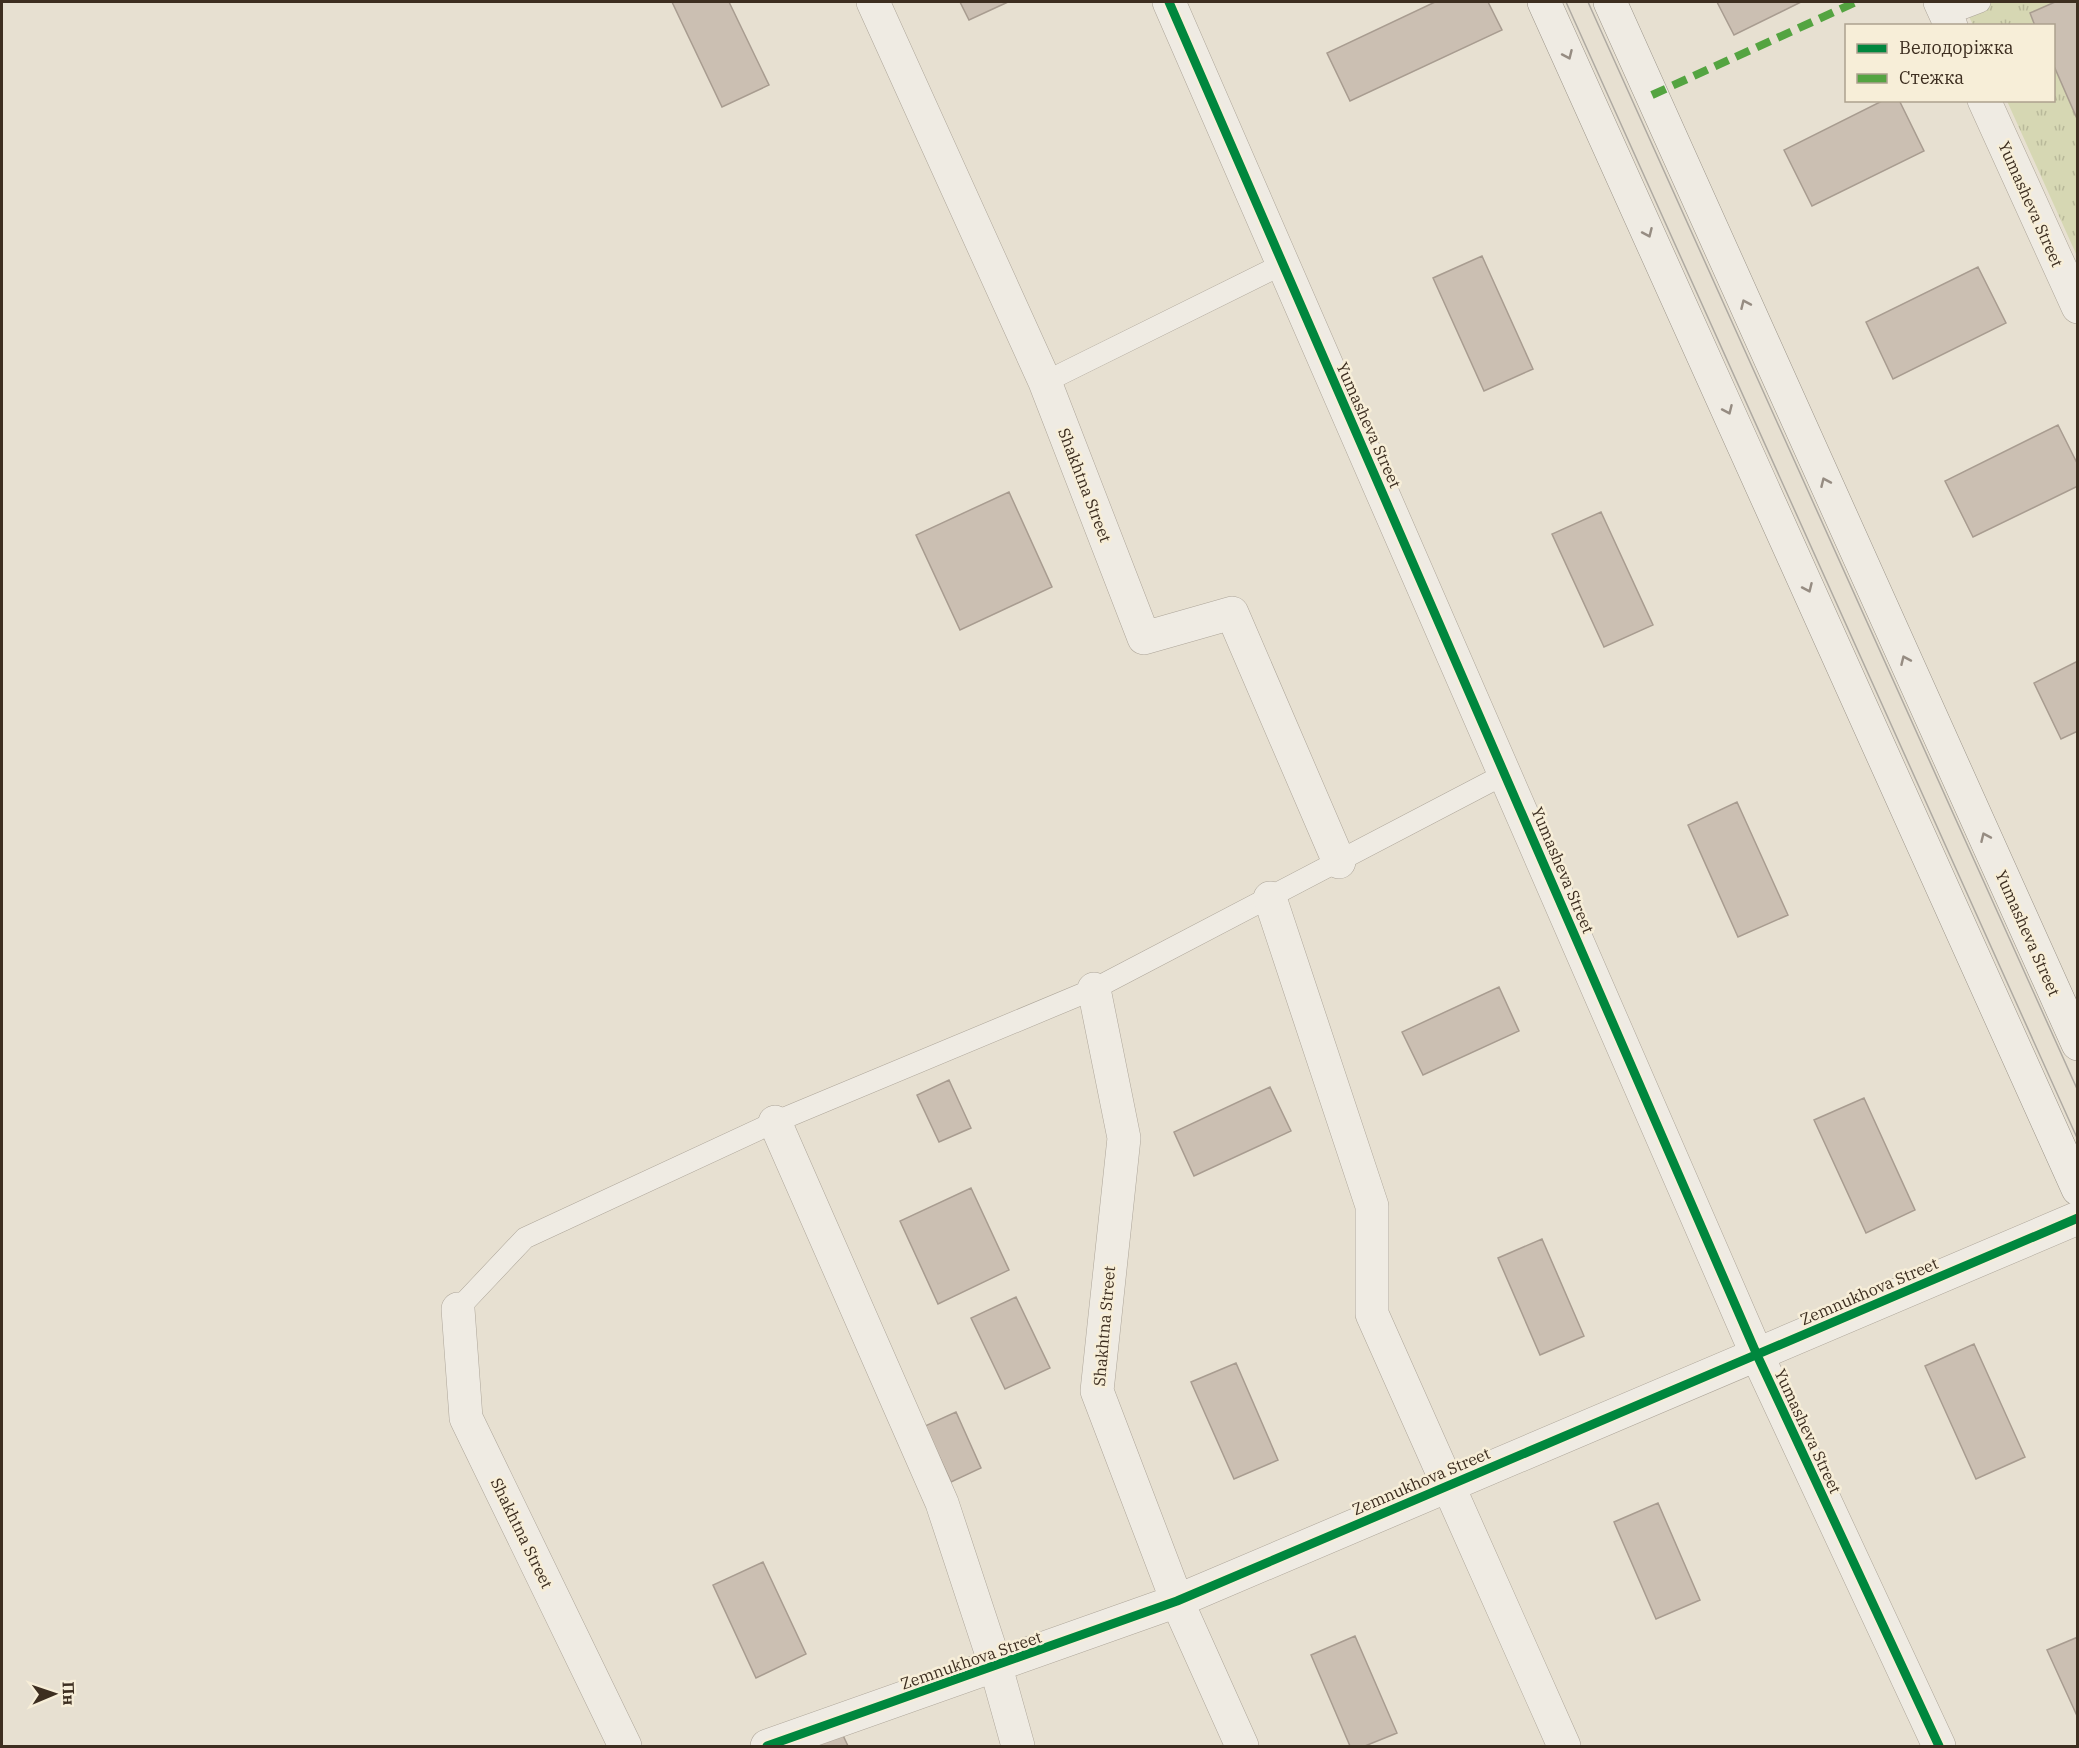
<svg xmlns="http://www.w3.org/2000/svg" width="2079" height="1748" viewBox="0 0 2079 1748" font-family="'IBM Plex Serif',serif">
<style>
.park{fill:url(#park-tufts)}
.building{fill:#cbbfb2;stroke:#a89c90;stroke-width:1.5}
.lines{fill:none;stroke-linecap:round;stroke-linejoin:round}
.lane-casing{stroke:#ada599;stroke-width:22}
.street-casing{stroke:#ada599;stroke-width:34}
.secondary-casing{stroke:#9c958a;stroke-width:34}
.lane{stroke:#efebe3;stroke-width:21}
.street{stroke:#efebe3;stroke-width:33}
.secondary{stroke:#efebe3;stroke-width:33}
.tram{stroke:#afaaa2;stroke-width:1.5}
.quiet{stroke:#54a441;stroke-width:8;stroke-dasharray:15 8;stroke-linecap:butt}
.cycleway-casing{stroke:#f7eed8;stroke-width:13}
.cycleway{stroke:#00873e;stroke-width:9}
.oneway{stroke:#968c82}
.labels{text-anchor:middle;stroke-width:5;stroke-linejoin:round;paint-order:stroke}
.street-label{font-size:16px;fill:#3d2e20;stroke:#f7eed8}
</style>
<defs>
<pattern id="park-tufts" width="24" height="20" patternUnits="userSpaceOnUse" patternTransform="scale(1.5)"><rect width="24" height="20" fill="#d6d7b3"/><path d="M3 7l-1-3M5 7V3M7 7l1-3M15 17l-1-3M17 17v-4M19 17l1-3" fill="none" stroke="#b9b99a"/></pattern>
</defs>
<rect width="100%" height="100%" fill="#e7e0d1"/>
<path class="park" d="M1962,2H2077V256L2007,101L2054,100V26L1973,25Z"/>
<path class="building" d="M672,2H729L769,85L722,107Z
M960,2H1008L969,20Z
M1435,2H1488L1502,30L1350,101L1327,53Z
M1717,2H1801L1734,35Z
M2055,2H2078V121L2054,66V26H2035L2030,13Z
M1884,100H1899L1924,151L1812,206L1784,150Z
M1482,256L1533,369L1484,391L1433,278Z
M1978,267L2006,323L1893,379L1866,322Z
M2058,425L2078,465V486L1973,537L1945,481Z
M1009,492L1052,587L960,630L916,535Z
M1601,512L1653,625L1604,647L1552,534Z
M2078,661V731L2061,739L2034,683Z
M1737,802L1788,915L1738,937L1688,825Z
M1499,987L1519,1031L1423,1075L1402,1032Z
M949,1080L971,1128L939,1142L917,1095Z
M1270,1087L1291,1131L1194,1176L1174,1132Z
M1864,1098L1915,1210L1866,1233L1814,1120Z
M971,1188L1009,1270L938,1304L900,1221Z
M1542,1239L1584,1336L1540,1355L1498,1258Z
M1016,1297L1050,1368L1005,1389L971,1318Z
M1974,1344L2025,1457L1976,1479L1925,1366Z
M1236,1363L1278,1460L1234,1479L1191,1382Z
M956,1412L981,1468L951,1482L925,1426Z
M1658,1503L1700,1600L1656,1619L1614,1522Z
M763,1562L806,1654L756,1678L713,1585Z
M1355,1636L1397,1733L1365,1746H1350L1311,1655Z
M2078,1637V1718L2047,1650Z
M840,1729L848,1746H802Z"/>
<g class="lines">
<g class="lane-casing">
<path id="lane" d="M1946,15L1980,2
M1045,382L1283,264
M458,1309L525,1238L775,1122L1094,989L1505,774"/>
</g>
<g class="street-casing">
<path id="street" d="M873,2L1045,382L1144,638L1232,613L1339,862
M1169,2L1757,1355L1939,1746
M1940,2L1951,26
M1984,100L2078,307
M1270,898L1372,1206V1314L1564,1746
M1094,989L1124,1138L1097,1391L1177,1601L1242,1746
M775,1122L942,1503L996,1667L1018,1746
M458,1309L466,1418L625,1746
M767,1746L1177,1601L2078,1218"/>
</g>
<g class="secondary-casing">
<path id="secondary" d="M1544,2L2078,1189
M1610,2L2078,1044"/>
</g>
<use href="#lane" class="lane"/>
<use href="#street" class="street"/>
<use href="#secondary" class="secondary"/>
<path class="tram" d="M1566,2L2078,1140
M1588,2L2078,1091"/>
<path class="quiet" d="M1652,95L1856,2"/>
<g class="cycleway-casing">
<path id="cycleway" d="M1169,2L1757,1355L1939,1746
M767,1746L1177,1601L2078,1218"/>
</g>
<use href="#cycleway" class="cycleway"/>
</g>
<defs><path id="oneway-chevron" d="M-2-3.5L2.5 0L-2 3.5" fill="none" stroke-width="1.6" stroke-linecap="round" stroke-linejoin="round" transform="scale(1.5)"/></defs>
<g class="oneway">
<use href="#oneway-chevron" transform="translate(1568 55) rotate(66)"/>
<use href="#oneway-chevron" transform="translate(1648 233) rotate(66)"/>
<use href="#oneway-chevron" transform="translate(1745 304) rotate(-114)"/>
<use href="#oneway-chevron" transform="translate(1728 410) rotate(66)"/>
<use href="#oneway-chevron" transform="translate(1825 482) rotate(-114)"/>
<use href="#oneway-chevron" transform="translate(1808 588) rotate(66)"/>
<use href="#oneway-chevron" transform="translate(1905 660) rotate(-114)"/>
<use href="#oneway-chevron" transform="translate(1985 837) rotate(-114)"/>
</g>
<g class="labels">
<g class="street-label">
<text transform="translate(2031 204) rotate(66)" y="6">Yumasheva Street</text>
<text transform="translate(1369 425) rotate(66)" y="6">Yumasheva Street</text>
<text transform="translate(1085 485) rotate(69)" y="6">Shakhtna Street</text>
<text transform="translate(1563 870) rotate(67)" y="6">Yumasheva Street</text>
<text transform="translate(2028 933) rotate(66)" y="6">Yumasheva Street</text>
<text transform="translate(1869 1291) rotate(-23)" y="6">Zemnukhova Street</text>
<text transform="translate(1104 1326) rotate(-85)" y="6">Shakhtna Street</text>
<text transform="translate(1808 1431) rotate(65)" y="6">Yumasheva Street</text>
<text transform="translate(1421 1481) rotate(-23)" y="6">Zemnukhova Street</text>
<text transform="translate(522 1533) rotate(64)" y="6">Shakhtna Street</text>
<text transform="translate(971 1660) rotate(-19)" y="6">Zemnukhova Street</text>
</g>
</g>
<rect width="2079" height="1748" fill="none" stroke="#3d2e20" stroke-width="6"/>
<rect x="1845" y="24" width="210" height="78" fill="#f7eed8" stroke="#ada18e" stroke-width="1.5"/>
<rect x="1857" y="44" width="30" height="9" fill="#00873e" stroke="#ada18e" stroke-width="1.5"/>
<text x="1899" y="54" font-size="18" fill="#3d2e20">Велодоріжка</text>
<rect x="1857" y="74" width="30" height="9" fill="#54a441" stroke="#ada18e" stroke-width="1.5"/>
<text x="1899" y="84" font-size="18" fill="#3d2e20">Стежка</text>
<g transform="translate(54 1694) rotate(88)" stroke="#f7eed8" stroke-width="4.5" paint-order="stroke">
<path d="M0-4.5L10 22L0 15L-10 22Z" fill="#3d2e20"/>
<text y="-9" font-size="16" font-weight="bold" text-anchor="middle" fill="#3d2e20">Пн</text>
</g>
</svg>
